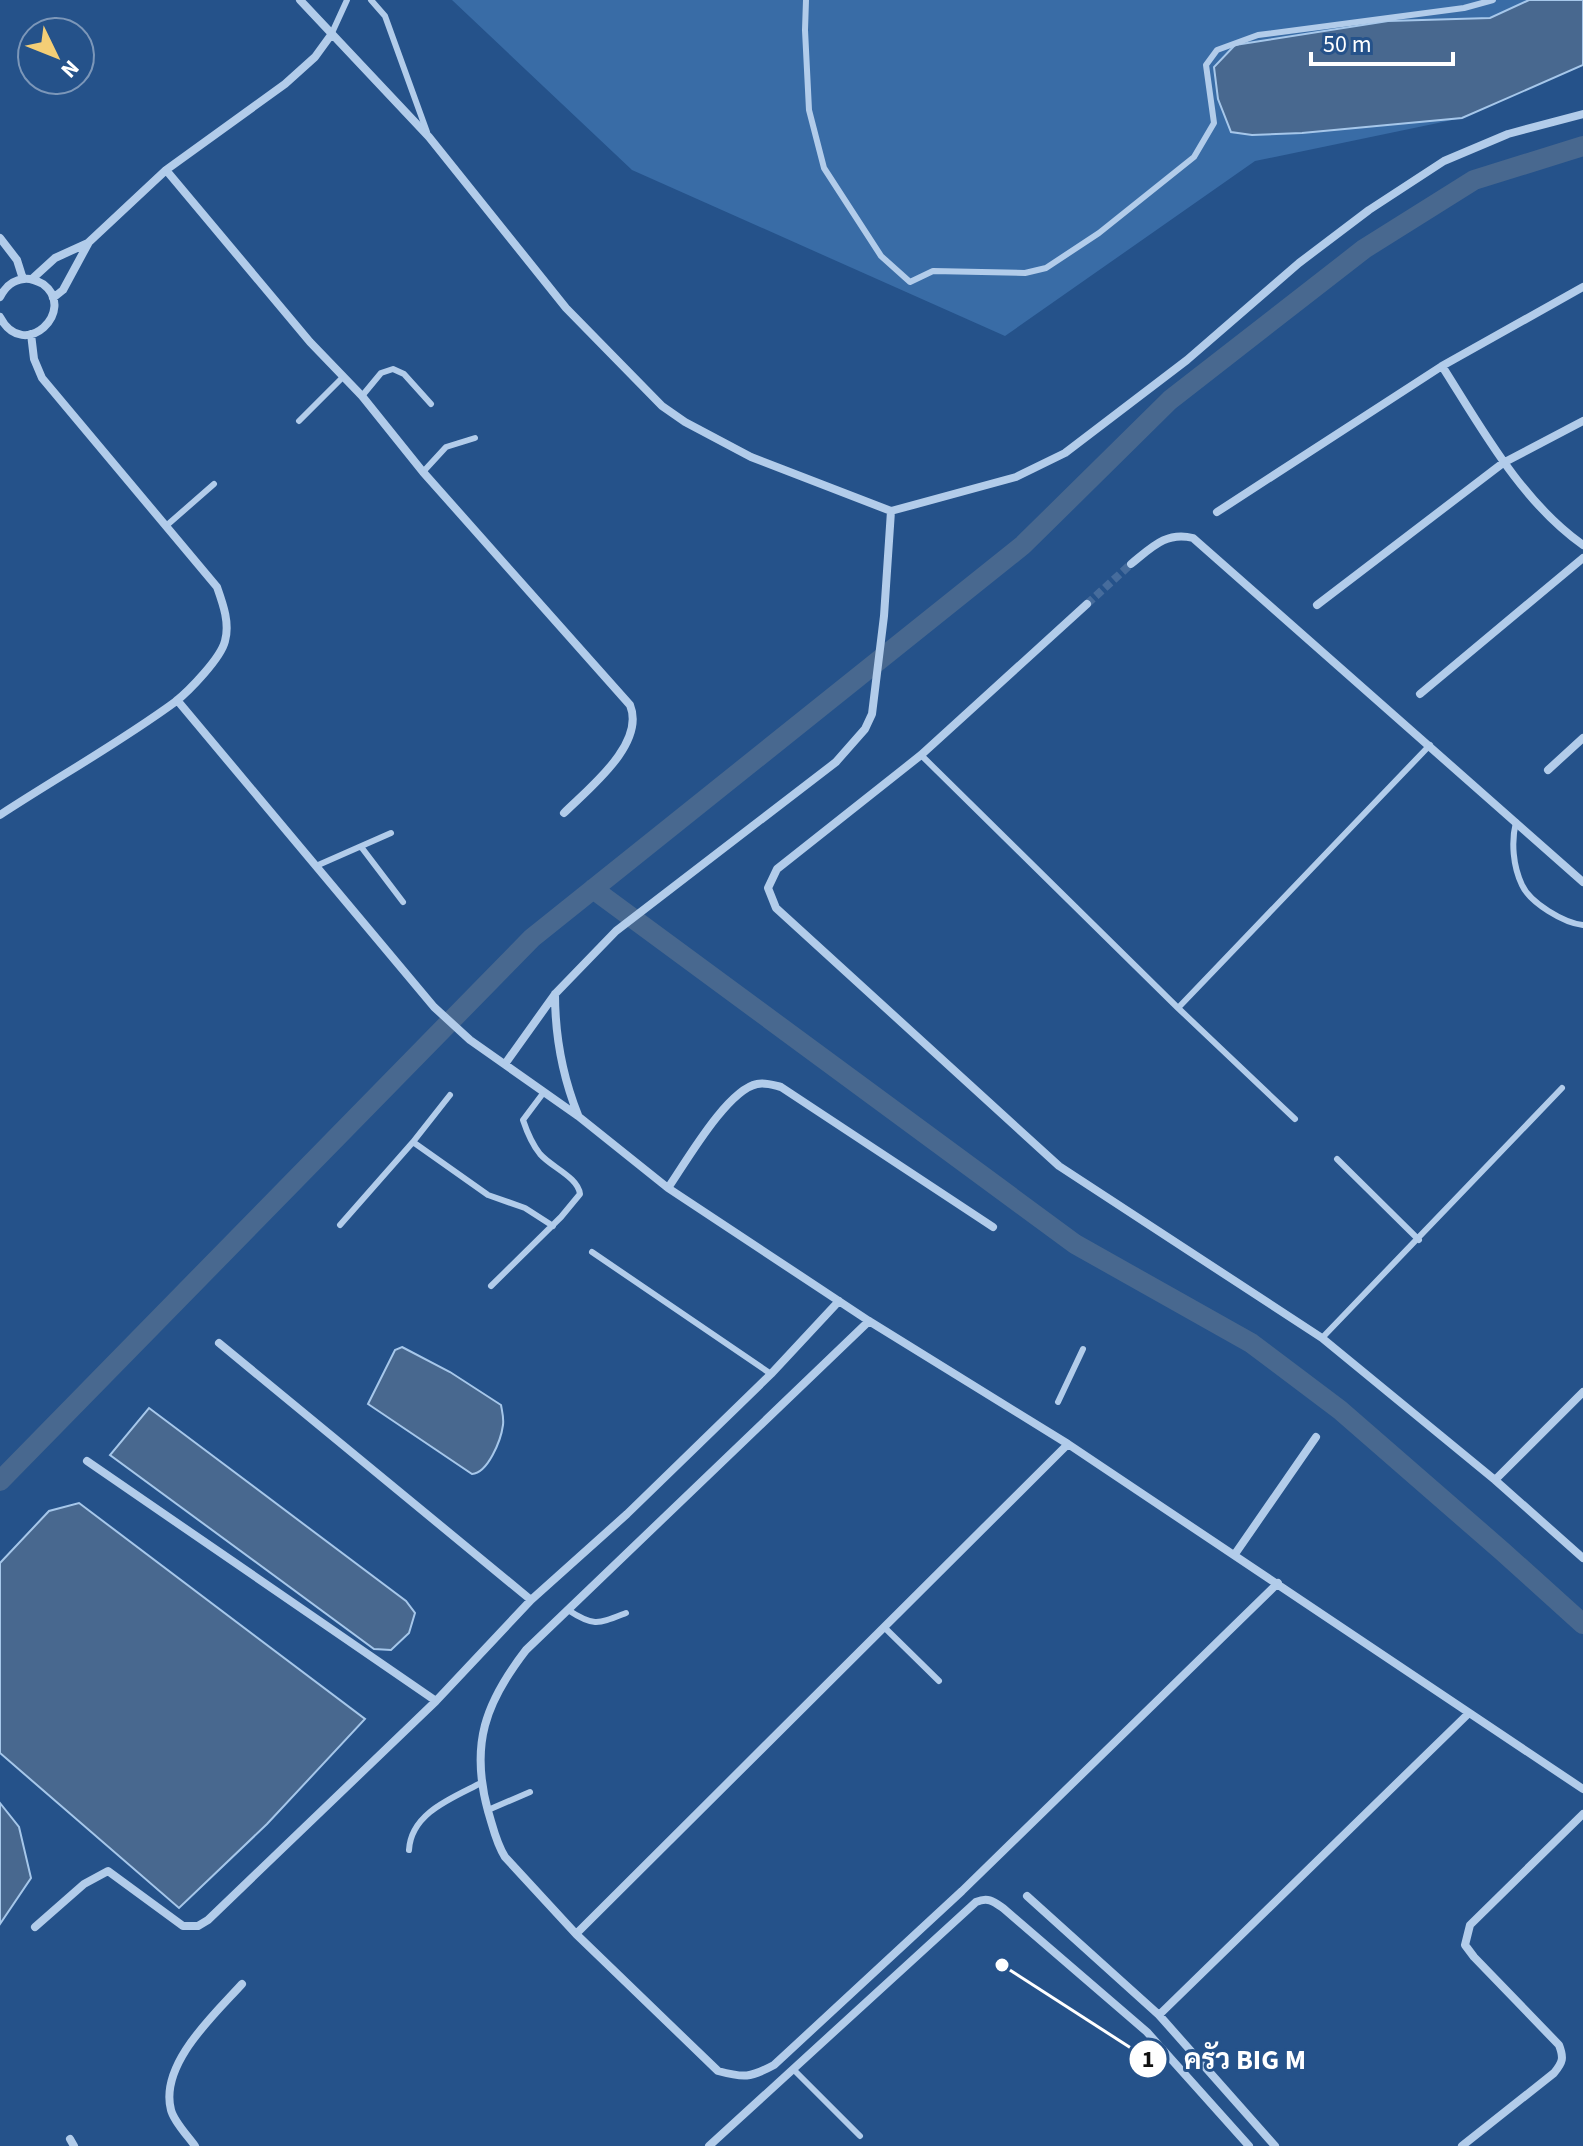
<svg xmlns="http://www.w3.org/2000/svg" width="1583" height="2146" viewBox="0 0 1583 2146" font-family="'Source Sans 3',Sarabun,sans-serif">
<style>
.green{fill:#396ca6}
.water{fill:#48688f;stroke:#a6c7ea;stroke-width:2}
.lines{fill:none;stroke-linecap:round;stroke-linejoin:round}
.canal{stroke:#48688f;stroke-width:20}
.street-tunnel{stroke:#466c9c;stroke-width:8;stroke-dasharray:8 4;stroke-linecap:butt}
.lane{stroke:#b2ccea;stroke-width:6}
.street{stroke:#b2ccea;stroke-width:8}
.leader{fill:none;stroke:#fff;stroke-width:3}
.callout-dot{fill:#fff;stroke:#25528a;stroke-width:3}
.mark-label{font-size:24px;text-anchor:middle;font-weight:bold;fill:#111}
.callout-label{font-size:28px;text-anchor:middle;font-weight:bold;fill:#fff;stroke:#25528a;stroke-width:6;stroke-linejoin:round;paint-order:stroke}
</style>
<rect width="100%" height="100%" fill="#25528a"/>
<path class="green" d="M452,0H1583V65L1462,118L1255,161L1005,336L632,170Z"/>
<path class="water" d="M1529,0H1583V65L1462,118L1302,133L1252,135L1231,132L1218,99L1214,67L1235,45L1388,21L1490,18Z
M402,1347L450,1372L501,1405C502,1411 504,1418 503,1425C501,1440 488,1473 472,1474L368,1404L395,1350Z
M149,1408L406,1601L415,1613L409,1633L391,1650L374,1649L110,1455Z
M79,1503L365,1719L267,1824L179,1908L0,1753V1563L49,1511Z
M0,1803L19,1827L31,1878L0,1924Z"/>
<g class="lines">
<path class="canal" d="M593,889L1075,1244L1251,1343L1340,1410L1502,1551L1583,1624
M0,1481L532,938L1023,545L1170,400L1364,249L1474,180L1583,146"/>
<path class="street-tunnel" d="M1087,604L1131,564"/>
<path class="lane" d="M371,0L385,16L427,132
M806,0L805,30L809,110L824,168L881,256L910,282L933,271L1025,273L1046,268L1099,233L1194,157L1214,123L1206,65L1217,50L1258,35L1464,8L1493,0
M331,35L347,0
M362,396L381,373L393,369L404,374L431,404
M299,421L343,377
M423,472L446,447L475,438
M166,526L214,484
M921,755L1178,1008L1295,1119
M1516,822C1511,842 1513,866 1522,885C1530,903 1564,923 1583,925
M362,848L403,902
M316,866L391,833
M1178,1008L1430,745
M413,1142L450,1095
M1337,1159L1419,1240
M340,1225L413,1142L488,1195L525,1208L553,1226
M592,1252L771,1374
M491,1286L561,1217L580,1194C578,1177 551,1167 540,1154C532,1144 527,1132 523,1120L544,1092
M1322,1338L1562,1088
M1058,1402L1083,1349
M568,1610C594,1627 598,1624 626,1613
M885,1628L939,1681
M488,1810L530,1792
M409,1850C411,1813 452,1798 481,1783
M793,2069L860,2136"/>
<path class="street" d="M300,0L429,137L566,308L662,406L685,422L751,457L891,511L884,616L872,714L865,729L836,762L616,931L555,994L505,1064
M166,170L310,342L362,396L423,472L630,705C646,744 588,789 564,813
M0,238L17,260L23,279
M32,279L55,258L88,243
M0,297C5,287 13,280 24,279C31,278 37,281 43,284C78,310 24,363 0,317
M53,298L63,290L89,242L166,170L285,84L315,57L331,35
M1442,366C1482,429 1521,501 1583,545
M891,511L1016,477L1065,453L1187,360L1299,263L1369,210L1444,161L1508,134L1583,114
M1217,512L1442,366L1583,287
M1131,564C1151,548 1166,531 1193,538L1583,882
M1087,604L921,755L777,869L768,888L776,908L1059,1166L1322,1338L1495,1480L1583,1558
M1317,605L1503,463L1583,421
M1420,694L1583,558
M177,700L434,1007L470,1040L578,1116L668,1188L869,1321L1068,1444L1583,1789
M1548,770L1583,738
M0,815C58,777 119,743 175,702C189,691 221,658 225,641C230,623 223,604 217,587L42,378L34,359L31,334
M555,994C555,1038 562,1075 578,1115
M668,1188C686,1162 727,1090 757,1084C765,1082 773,1085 781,1087L993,1227
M869,1321L526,1650C485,1703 470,1745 488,1811C493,1827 496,1843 505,1857L576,1934L718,2071C744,2078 750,2078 774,2065L962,1891L1278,1583
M219,1343L531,1600
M87,1461L436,1701
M1495,1480L1583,1392
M1235,1554L1316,1437
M1027,1896L1159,2015L1469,1713
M35,1927L84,1884L108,1871L183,1926H198L208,1920L436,1701L531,1600L627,1514L771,1374L839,1301
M576,1934L1068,1444
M1159,2015L1275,2146
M70,2139L74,2146
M195,2146C188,2136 174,2122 171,2110C159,2064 215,2014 242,1984
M709,2146L976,1902C988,1897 993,1901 1003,1908L1147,2032L1249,2146
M1462,2146L1554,2073C1563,2062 1564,2058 1559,2045L1474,1957L1465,1945L1470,1925L1583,1814"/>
</g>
<path class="leader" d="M1002 1965L1148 2059"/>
<g class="callout-dot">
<circle cx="1002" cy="1965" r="8"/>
<circle cx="1148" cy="2059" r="20"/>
</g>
<g class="mark-label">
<text x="1148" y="2067">1</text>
</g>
<g class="callout-label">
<text x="1245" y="2069">ครัว BIG M</text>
</g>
<g transform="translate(56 56) rotate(133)"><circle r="38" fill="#25528a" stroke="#7c97b9" stroke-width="2"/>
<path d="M0-6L14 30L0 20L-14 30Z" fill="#f4ce76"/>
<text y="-12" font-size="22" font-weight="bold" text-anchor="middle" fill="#ffffff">N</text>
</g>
<path d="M1311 52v12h142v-12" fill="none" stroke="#ffffff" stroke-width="4"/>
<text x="1323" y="52" font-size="24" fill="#ffffff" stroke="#25528a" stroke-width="6" paint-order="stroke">50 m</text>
</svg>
